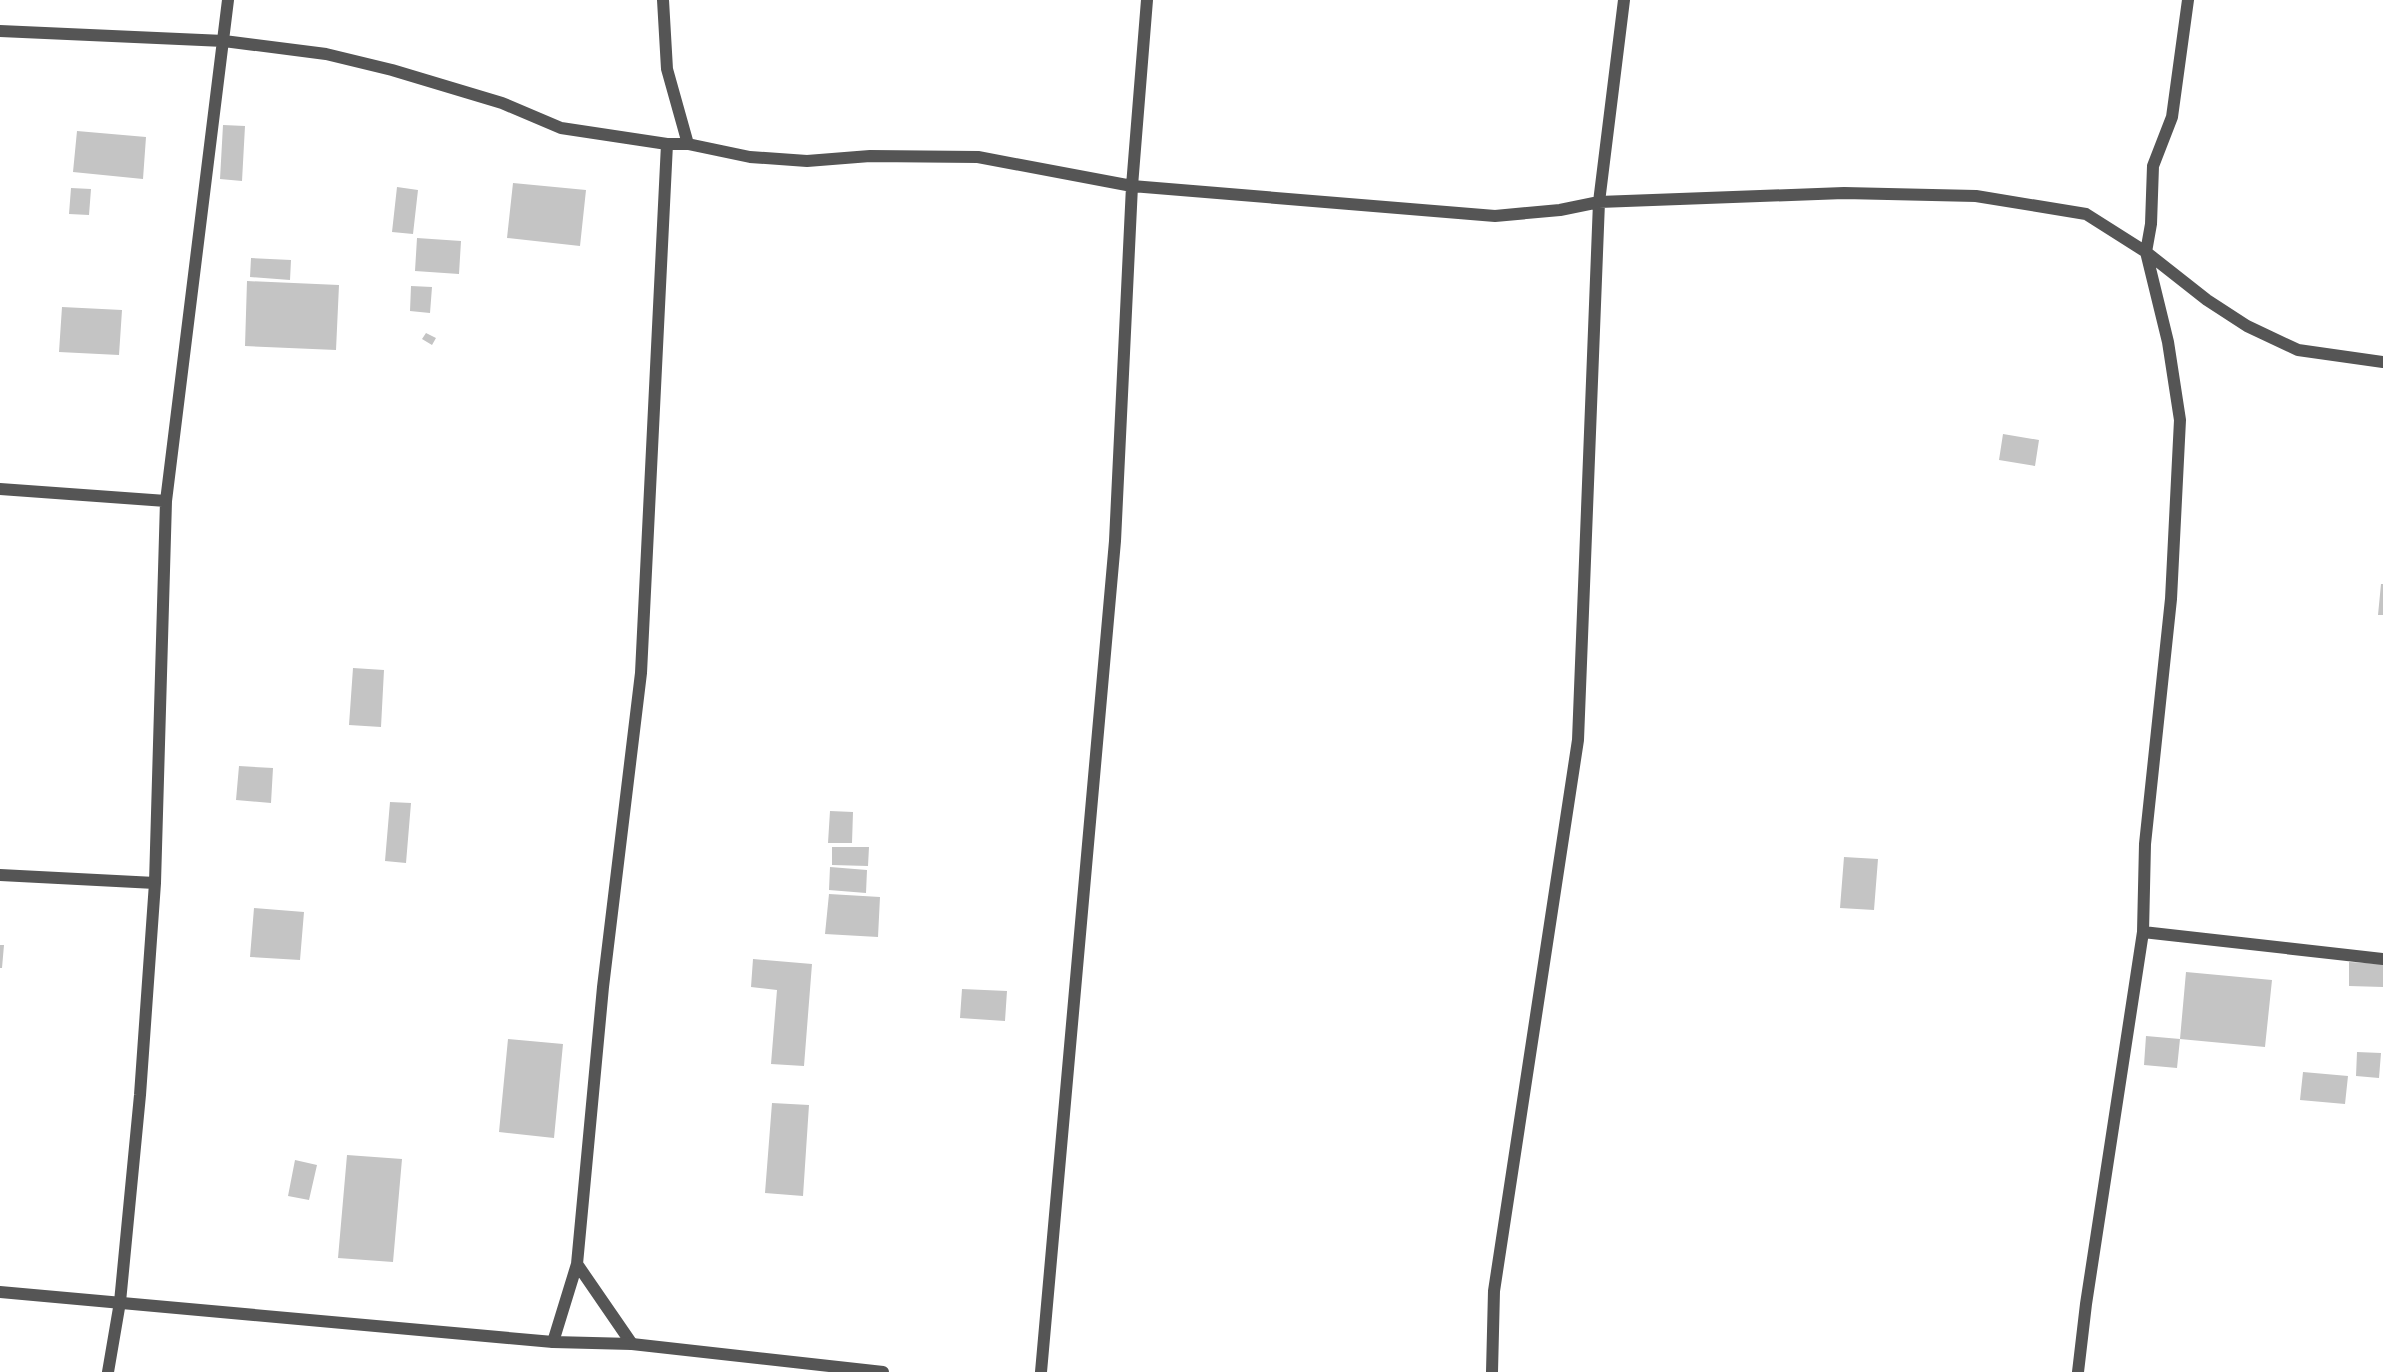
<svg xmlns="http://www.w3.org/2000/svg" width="2383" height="1372" viewBox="0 0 2383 1372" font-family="Mulish,sans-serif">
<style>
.building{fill:#c4c4c4}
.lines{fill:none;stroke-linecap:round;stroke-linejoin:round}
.minor{stroke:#555;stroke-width:12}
.tertiary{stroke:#555;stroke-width:12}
</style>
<rect width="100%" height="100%" fill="#fff"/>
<path class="building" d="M223,125L245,126L242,181L220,179Z
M77,131L146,137L143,179L73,172Z
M513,183L586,190L580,246L507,238Z
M397,187L418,190L413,234L392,232Z
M71,188L91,189L89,215L69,214Z
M417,238L461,241L459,274L415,271Z
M251,258L291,260L290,280L250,277Z
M247,281L339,285L336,350L245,346Z
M411,286L432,287L430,313L410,311Z
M62,307L122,310L119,355L59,352Z
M426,333L436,338L432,345L422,339Z
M2003,434L2039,440L2035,466L1999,460Z
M2381,584H2383V615H2378Z
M353,668L384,670L381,727L349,725Z
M239,766L273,768L271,803L236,800Z
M390,802L411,803L406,863L385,861Z
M830,811L853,812L852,843H828Z
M832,847H869L868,866L832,865Z
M1844,857L1878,859L1874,910L1840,908Z
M830,867L867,870L866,893L829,890Z
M829,894L880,897L878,937L825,934Z
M254,908L304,912L300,960L250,957Z
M0,945H4L2,968H0Z
M753,959L812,964L804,1066L771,1064L777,990L751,987Z
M2349,962L2383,964V987L2349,986Z
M2186,972L2272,980L2265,1047L2180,1039L2177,1068L2144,1065L2146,1036L2180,1039Z
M962,989L1007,991L1005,1021L960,1018Z
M508,1039L563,1044L554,1138L499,1132Z
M2357,1052L2381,1053L2379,1078L2356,1076Z
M2303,1072L2348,1076L2345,1104L2300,1100Z
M772,1103L809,1105L803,1196L765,1193Z
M347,1155L402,1159L393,1262L338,1258Z
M295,1160L317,1165L309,1200L288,1196Z"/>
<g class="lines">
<path class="minor" d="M663,0L667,69L688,144
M0,31L224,41L326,54L392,70L502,103L561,128L667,144H688L750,157L807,161L870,156L978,157L1132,186L1495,216L1560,210L1599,202L1844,193L1976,196L2086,214L2146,252L2207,300L2247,326L2298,350L2383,362
M0,489L166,501
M0,875L155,883
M2143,932L2383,959
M577,1264L632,1344
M553,1342L577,1264L603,987L641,673L667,144
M108,1372L120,1302L140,1095L155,883L166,501L228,0
M1041,1372L1115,541L1132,186L1147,0
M1492,1372L1494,1291L1578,740L1599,202L1624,0
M2078,1372L2086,1304L2143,932L2145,844L2171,599L2180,420L2168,342L2146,252L2151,224L2153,166L2172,117L2188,0"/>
<path class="tertiary" d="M0,1292L553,1342L632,1344L883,1372"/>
</g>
</svg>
